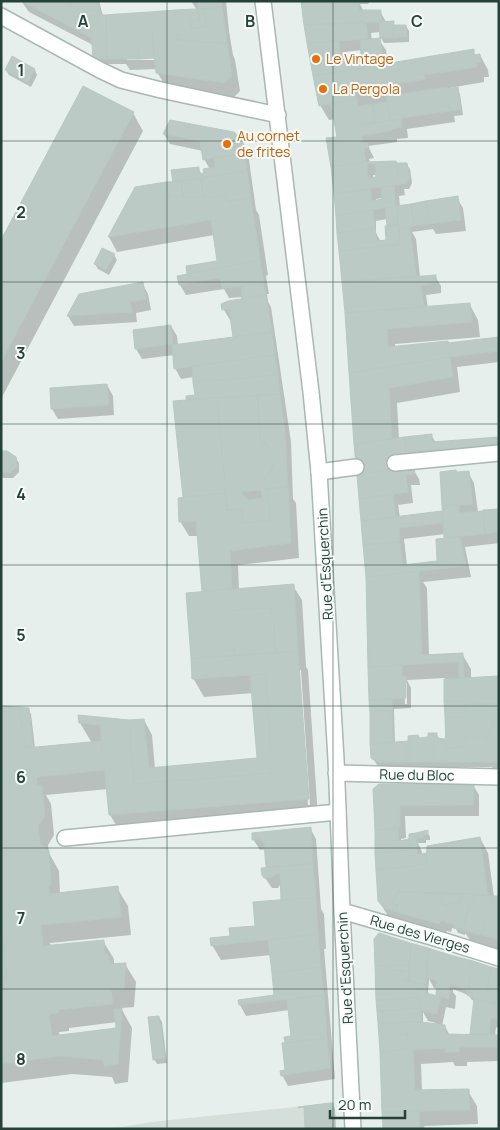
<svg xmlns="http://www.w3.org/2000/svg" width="500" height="1130" viewBox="0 0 500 1130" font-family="Manrope,sans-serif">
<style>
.built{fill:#d4dfda}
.shadow{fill:#0003;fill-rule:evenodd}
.building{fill:#bbcac4;stroke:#b8c9c2;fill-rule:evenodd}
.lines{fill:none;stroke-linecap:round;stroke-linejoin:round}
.service-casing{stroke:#a8b8b2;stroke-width:18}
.minor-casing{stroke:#a8b8b2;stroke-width:18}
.service{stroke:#fff;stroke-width:15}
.minor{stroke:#fff;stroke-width:15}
.grid{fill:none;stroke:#24423a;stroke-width:1;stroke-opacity:0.55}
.food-dot{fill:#e8710a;stroke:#f7fbf9;stroke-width:2}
.labels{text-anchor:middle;stroke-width:4;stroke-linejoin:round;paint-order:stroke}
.food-label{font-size:14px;fill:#c56008;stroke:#f7fbf9;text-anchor:start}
.street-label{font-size:14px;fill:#24423a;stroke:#f7fbf9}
.grid-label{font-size:16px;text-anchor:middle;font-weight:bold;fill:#24423a;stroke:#f7fbf9;stroke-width:4;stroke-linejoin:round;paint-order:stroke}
</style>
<rect width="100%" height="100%" fill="#e6efeb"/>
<path class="built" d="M333,1103L334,1129H110L151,1122Z"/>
<path class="shadow" d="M23,1H99L103,16L150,13L152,17L197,10L191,1H226L229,31L233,55L235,60L240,91L233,98L166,87L157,72V69L130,70L126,64H97L93,45L29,12L22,2ZM157,57V60H127V58Z
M302,1H370L368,4H360L364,12L380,11L386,22L393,23L395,26H406L409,31V42L384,43L381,38V32L371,33L372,40H379L386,50L388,65L473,51L476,56L480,55L488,70L489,77H484V82L449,88V90L457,89L460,94L463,115L454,116L455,122L407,129L408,138L397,139V142L368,146L374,158L369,159L370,163L406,164L410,169L412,183L409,189H404L405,195L399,196L400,207L457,198L463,208L466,231L436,234L433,229L412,232L416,239L420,277L435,276L441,286V293L426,295L428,308L470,305L478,320L480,337L395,344V348L448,344L499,338V362L457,367L460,392L397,403L399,439L431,435L436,443L412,467L419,479L420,485H411L413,503L398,505L400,518L444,512L441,473H457L468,472L474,483L478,512L499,510V543L465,547L471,577L423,582L427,588L429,656L462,654L471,669V679L499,677V772H495L492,767H414V773L379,768L372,757L367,577L346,313L332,167L338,138L335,119L329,120L320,105L314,76ZM362,50V56L345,58V52ZM373,175H377L378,179H373ZM383,198L384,200L376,202V199ZM387,219L388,227L387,241L381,242L376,233V221ZM445,534L446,540L439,562L407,565L404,539ZM445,678L446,740H440L436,734L430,739H419L407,742L395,743L394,709L411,708V688L407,680ZM404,680L407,683V704H405Z
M12,58L35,70L37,75L31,87L9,75L6,70Z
M133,113L143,131L1,399V243Z
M164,134L242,142L248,153L256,210L259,215L268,275L266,276L269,294H267L268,302L271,307L291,442L293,499L296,503L299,558L238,565L239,590L293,586L302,600L306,667L308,670L318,817L121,833L110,815L108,789L46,795L51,804L54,835L48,845L49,853L59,871L60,894L117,888L128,906L131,935L50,943L51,947L103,941L114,959V965L125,964L136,982L134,1007L121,1008L132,1028L128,1082L115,1084L112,1077L72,1074L1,1083V930H3L28,709L31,714L35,748L92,743L80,723L144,720L152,735L155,769L258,759L253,693L204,697L193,678L203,593L199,536H189L180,521L184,499L175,402H188L187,400L196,396L194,377L181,379L175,368L174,355L142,359L136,349L171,326L177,336L178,345L234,338L232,320H230L224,310L222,304L244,300L243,297L229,298L224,289L186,295L180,285L189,275L188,273L218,262L214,235L117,252L109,237L136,188L174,183L198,168L202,175L210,169L204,159L203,151L170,144ZM298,670H301L310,805H308ZM117,1022V1029L60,1036L59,1032L69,1031V1028Z
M114,255L117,260L109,275L98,269L95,264Z
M142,283L148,294L151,310L136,313L137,322L74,326L68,316L80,295Z
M107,385L113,396L114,415L58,419L52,409Z
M1,452L15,457L19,463V472L13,478H3L1,475Z
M473,785L479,795V816H405L406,838L401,839V842L410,840L427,832L430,837V840H426V843H418L422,852V855L480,838L488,853L494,897H499V949L470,940L465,933V935L458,933L456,929L452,928L451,932L447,931L445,934L394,923L388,916L379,901L374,790Z
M310,828L316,839L321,909L324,914L326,949H324L335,1079L288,1086L282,1075L287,1071L292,1037L289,1010L246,1016L240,1005L239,1001L276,997L271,955L221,960L212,945L256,927L284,901L282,885H280L278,888H272L263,875L268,869L266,849L260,850L253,839Z
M411,945L499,971V1028L496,1027L495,1036H499V1061L467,1062V1066H455L453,1062L421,1064L422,1092L468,1091L477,1106L478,1124L424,1126L425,1129H384L378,1000ZM429,979L434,988L438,989L437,997L431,996L428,992ZM453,989L468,995L472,1000L475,1001L471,1034L472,1036H450L445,1026H442L446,1007L455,1009L456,996L453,992ZM423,1012L428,1021L436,1023V1025L423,1023Z
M159,1017L162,1022L167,1063L157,1064L154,1059Z
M332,1104L335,1109L336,1129H306Z"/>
<path class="building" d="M21,1H69L73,17L90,16L92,38Z
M69,1H97L101,15L73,17Z
M197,1H222V7L198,9Z
M301,1H359V10H381V22L304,25Z
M222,7L227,43L177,40L175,10L198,9L199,20H190L191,28L205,27L204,8Z
M204,8L205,27L191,28L190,20H199L198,9Z
M175,10L177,40L227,43L232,75L225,83L156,73L150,12Z
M150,12L154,58L139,59L134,13Z
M134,13L139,59H122L118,14Z
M118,14L122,59H107L106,15Z
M98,15V25L91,26L90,16Z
M98,15H106L107,59L93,60L91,26L98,25Z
M394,21L392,38H380L379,22Z
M366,22L368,39L307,43L304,25Z
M394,25H406L407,37L392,38Z
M380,38L384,64L313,76L307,43L339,41L341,58L361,55L360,40Z
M474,49V55L480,54L481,62L476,63L477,67L424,75L426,79L356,91L357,99L319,106L313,76Z
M12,56L35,69L28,83L5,70Z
M83,86L134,112L1,362V240Z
M447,87L450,111L390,120L386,96Z
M458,87L461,110L450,111L447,89Z
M357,99L360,125L401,119L402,127L392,129L391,131L362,136L363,143H368L369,148H364L366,162L331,167L326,138L337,137L331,104Z
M387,102L390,120L375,123L373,104Z
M373,104L375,123L360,125L358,106Z
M170,120L234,132L243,141L245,153L203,160L200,141L163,134Z
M245,153L247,171L173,182L171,170L199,167V174L204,173L203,169L215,167L214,158Z
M396,161L400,184L334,194L331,167L366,162ZM375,164L376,177L368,178L367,165Z
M396,163H407L410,178L406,184H400Z
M247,171L251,198L228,201L223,197H203L201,178Z
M201,178L203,197H183L181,181Z
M181,181L183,197H169L166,182Z
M166,182L169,197H223L228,201L251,198L260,260L187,274L186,266L217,261L211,220L108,237L135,187Z
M394,185L396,206L336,216L334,194L371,189L372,201L382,199L381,187Z
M458,196L461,220L429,224L426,201Z
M426,201L429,224L414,226L411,204Z
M411,204L414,226L399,228L396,206Z
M396,206L398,225L387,226L385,208Z
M373,210L375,228L337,233L336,216Z
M398,225L400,244L339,251L337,233L375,228L377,241L386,240L385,226Z
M410,227L416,276L342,282L339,251L400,244L399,228Z
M102,248L115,254L106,270L94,264Z
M260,260L264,284L222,288L220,278L179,285L177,276Z
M436,275V283L421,285L424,307L345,313L342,282Z
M143,282L146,299L130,302L132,312L67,316L79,294Z
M264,284L266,295L242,299L241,286Z
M266,295L272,332L233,337L229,309L222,310L221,304L228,301Z
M470,303L472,322L387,329L388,347L448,341L450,357L349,373L345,313Z
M171,325L173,344L135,349L133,330Z
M272,332L275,355L174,369L172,345Z
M499,337V351L450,357L448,343Z
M275,355L278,375L193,382L192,366Z
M450,357L453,377L389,388L392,439L354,444L349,373Z
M278,375L280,394L186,400V396L195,395L193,382Z
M107,384L109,405L51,409L50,388Z
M280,394L285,430L288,487L265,489L264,478L269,474L273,466L271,449L260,439L258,396Z
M258,396L260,439L271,449L273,466L269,474L264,478L265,489H268L270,520L243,523L242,509L227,510L217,398ZM261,490L262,498L248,500L241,492Z
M217,398L226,493L183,497L173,401Z
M432,434V442L499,437V446L406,456L404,437Z
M404,437L406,456L395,468L357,475L354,444Z
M1,451H7L16,457L17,466L10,473H1Z
M414,467L415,474L406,475L408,492L359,499L357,475L395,468Z
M456,470L457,472L469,471L473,504L442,506L440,472Z
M288,487L291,543L230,551L232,589L202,592L196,521L179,522L178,498L226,493L227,510L242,509L243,523L270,520L268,489Z
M393,494L396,517L361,521L359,499Z
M459,505V513L483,511L485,534L444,538L442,506Z
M499,509V532L485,534L483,510Z
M442,511L443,523L399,528L400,542L363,545L361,521Z
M460,537L466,566L366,577L363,545L400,542L403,565L437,561L436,539Z
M419,571L422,655L463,653L464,678H459V662L368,667L366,577Z
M294,584L298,651L276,653L272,608L231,610L234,656L191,658L186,593Z
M272,608L276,653L234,656L231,610Z
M298,651L309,799L109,815L100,725L79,723L78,715L129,720L134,784L272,773L266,674L192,679L191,658Z
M402,665V677L406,676V698L369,700L368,667Z
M266,674L272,773L134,784L129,720L144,719L149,768L257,758L250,675Z
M499,676V703L465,705L464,678Z
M464,678L465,701H444V679Z
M392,699V711L370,712L369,700Z
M444,701H465L464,711H469V717H445Z
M499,703V722L492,723V732L489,731V737H465V717H469V711H464L465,705Z
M1,706L19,707L25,748L101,741L105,770L37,777V785H42L45,816L38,826L40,843L49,851L51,885H49V894L118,886L121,917L41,925L43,946L104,940L105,955L108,954L110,964L126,963L124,989L111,990L113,1004L59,1010V1013L49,1014L52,1036L116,1028L114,1009L122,1008L118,1064L104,1066L103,1060L61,1056L1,1064V978H7L1,923Z
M19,707L29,708L33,747L25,748Z
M392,711L393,742L370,744V712Z
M445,717H465V747L446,748Z
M499,722V762H487V737H489V731L492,732V723Z
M428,733H434V762H408V736L418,735L419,738L428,737Z
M434,733H437V738L445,739L446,748L465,747V762H434Z
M465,737H487V762H465Z
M408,741V762H377L371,758L370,744Z
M379,784H474L473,805L400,806V828L375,830L373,789Z
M311,827L313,864L266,867L264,843L260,839L252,840V833Z
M398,828L399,841L409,839V850L375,853V830Z
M428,830V835H424L423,838H416V833Z
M416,833L417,840L409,841V834Z
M480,837L488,895L397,892L393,904L398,906L396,912L384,908L378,901L376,870L419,865L426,863L427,846Z
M417,840V855L427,853L426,863L419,865L376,870L375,853L409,850V841Z
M313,864L316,897L281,900L280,874L274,875L272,877L264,878L262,875L261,868Z
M397,892L443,893L441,904L450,906L445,922L441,921L439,924L396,912L398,906L393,904Z
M443,893L462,894L459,904L451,902L450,906L441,904Z
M462,894L473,895L462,930L454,928L455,925L445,922L451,902L459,904Z
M473,895L493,896L481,935L462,930Z
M493,896H499V940L481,935Z
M316,897L318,934L211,946L210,938L230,936L229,928L255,926L253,902Z
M379,933L410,943V965H392V967L375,965L374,939Z
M318,934L321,967L272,973L268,940Z
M3,940L7,978H1V941Z
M410,943L428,948L426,985L409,981Z
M428,948L450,955L447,983L450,984L449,999L436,996L437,981L427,978Z
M450,955L473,961L468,991L447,983Z
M473,961L491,967L486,992L469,987Z
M375,965L392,967V970L404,971V980L426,985V993L441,997L437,1014L421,1011V998L376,1000Z
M392,965H410L409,981L404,980V971L392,970Z
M321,967L324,995L239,1005L238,1000L274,995L272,973Z
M491,967L499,969V1005L494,1004L497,993L487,990Z
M469,987L486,992L487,990L497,993L494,1004L474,998L473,993L468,991Z
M468,991L473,993L474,998L467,995Z
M324,995L327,1038L285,1043L284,1037L291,1036L287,1000Z
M421,998V1008L377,1011L376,1000Z
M474,998L499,1005V1020L491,1018L489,1034H470Z
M421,1008V1022L378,1023L377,1011Z
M159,1016L165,1058L153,1060L148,1017Z
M406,1022H421L445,1025L446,1034L499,1035V1047H459V1052H445V1048L413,1050L415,1090L469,1089L470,1110L382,1112L380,1052L408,1049Z
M406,1022L407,1034L400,1035L398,1023Z
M378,1023H398L400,1035L407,1034L408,1049L380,1052Z
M327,1038L330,1068L281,1076L280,1071L285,1070L282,1043Z
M330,1103H333L334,1129H331Z
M330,1103L331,1129H305L304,1107L298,1108V1107Z
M419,1111L420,1129H383L382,1112Z"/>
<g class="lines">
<g class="service-casing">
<path id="service" d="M395,463L499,453
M319,472L356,467
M65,838L338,812"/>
</g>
<g class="minor-casing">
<path id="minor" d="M263,1L311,392L319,472L336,759L342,911L353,1129
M1,16L100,70L121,80L161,90L278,115
M336,773L499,777
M342,911L435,938L499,958"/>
</g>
<use href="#service" class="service"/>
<use href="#minor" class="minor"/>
</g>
<path class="grid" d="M167,1V1129M333,1V1129M1,141H499M1,282H499M1,424H499M1,565H499M1,706H499M1,848H499M1,989H499"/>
<g class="food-dot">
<circle cx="316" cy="59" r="5"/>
<circle cx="323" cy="89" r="5"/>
<circle cx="227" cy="144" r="5"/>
</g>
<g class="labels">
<g class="food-label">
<text x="326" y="64">Le Vintage</text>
<text x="333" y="94">La Pergola</text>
<text x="237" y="141">Au cornet<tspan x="237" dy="16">de frites</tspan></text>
</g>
<g class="street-label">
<text transform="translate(325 564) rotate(-93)" y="5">Rue d'Esquerchin</text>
<text transform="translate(417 775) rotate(1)" y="5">Rue du Bloc</text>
<text transform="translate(420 934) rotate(16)" y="5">Rue des Vierges</text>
<text transform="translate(345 968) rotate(-93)" y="5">Rue d'Esquerchin</text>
</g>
</g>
<g class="grid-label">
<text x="83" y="27">A</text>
<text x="250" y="27">B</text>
<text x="417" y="27">C</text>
<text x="21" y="76">1</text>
<text x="21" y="218">2</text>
<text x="21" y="359">3</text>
<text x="21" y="500">4</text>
<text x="21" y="641">5</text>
<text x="21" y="783">6</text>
<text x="21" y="924">7</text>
<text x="21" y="1065">8</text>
</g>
<rect width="500" height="1130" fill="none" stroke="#24423a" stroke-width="5"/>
<path d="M330 1110v8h75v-8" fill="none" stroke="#24423a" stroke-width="2.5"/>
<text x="338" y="1110" font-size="15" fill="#24423a" stroke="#f7fbf9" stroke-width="4" paint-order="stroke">20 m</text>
</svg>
